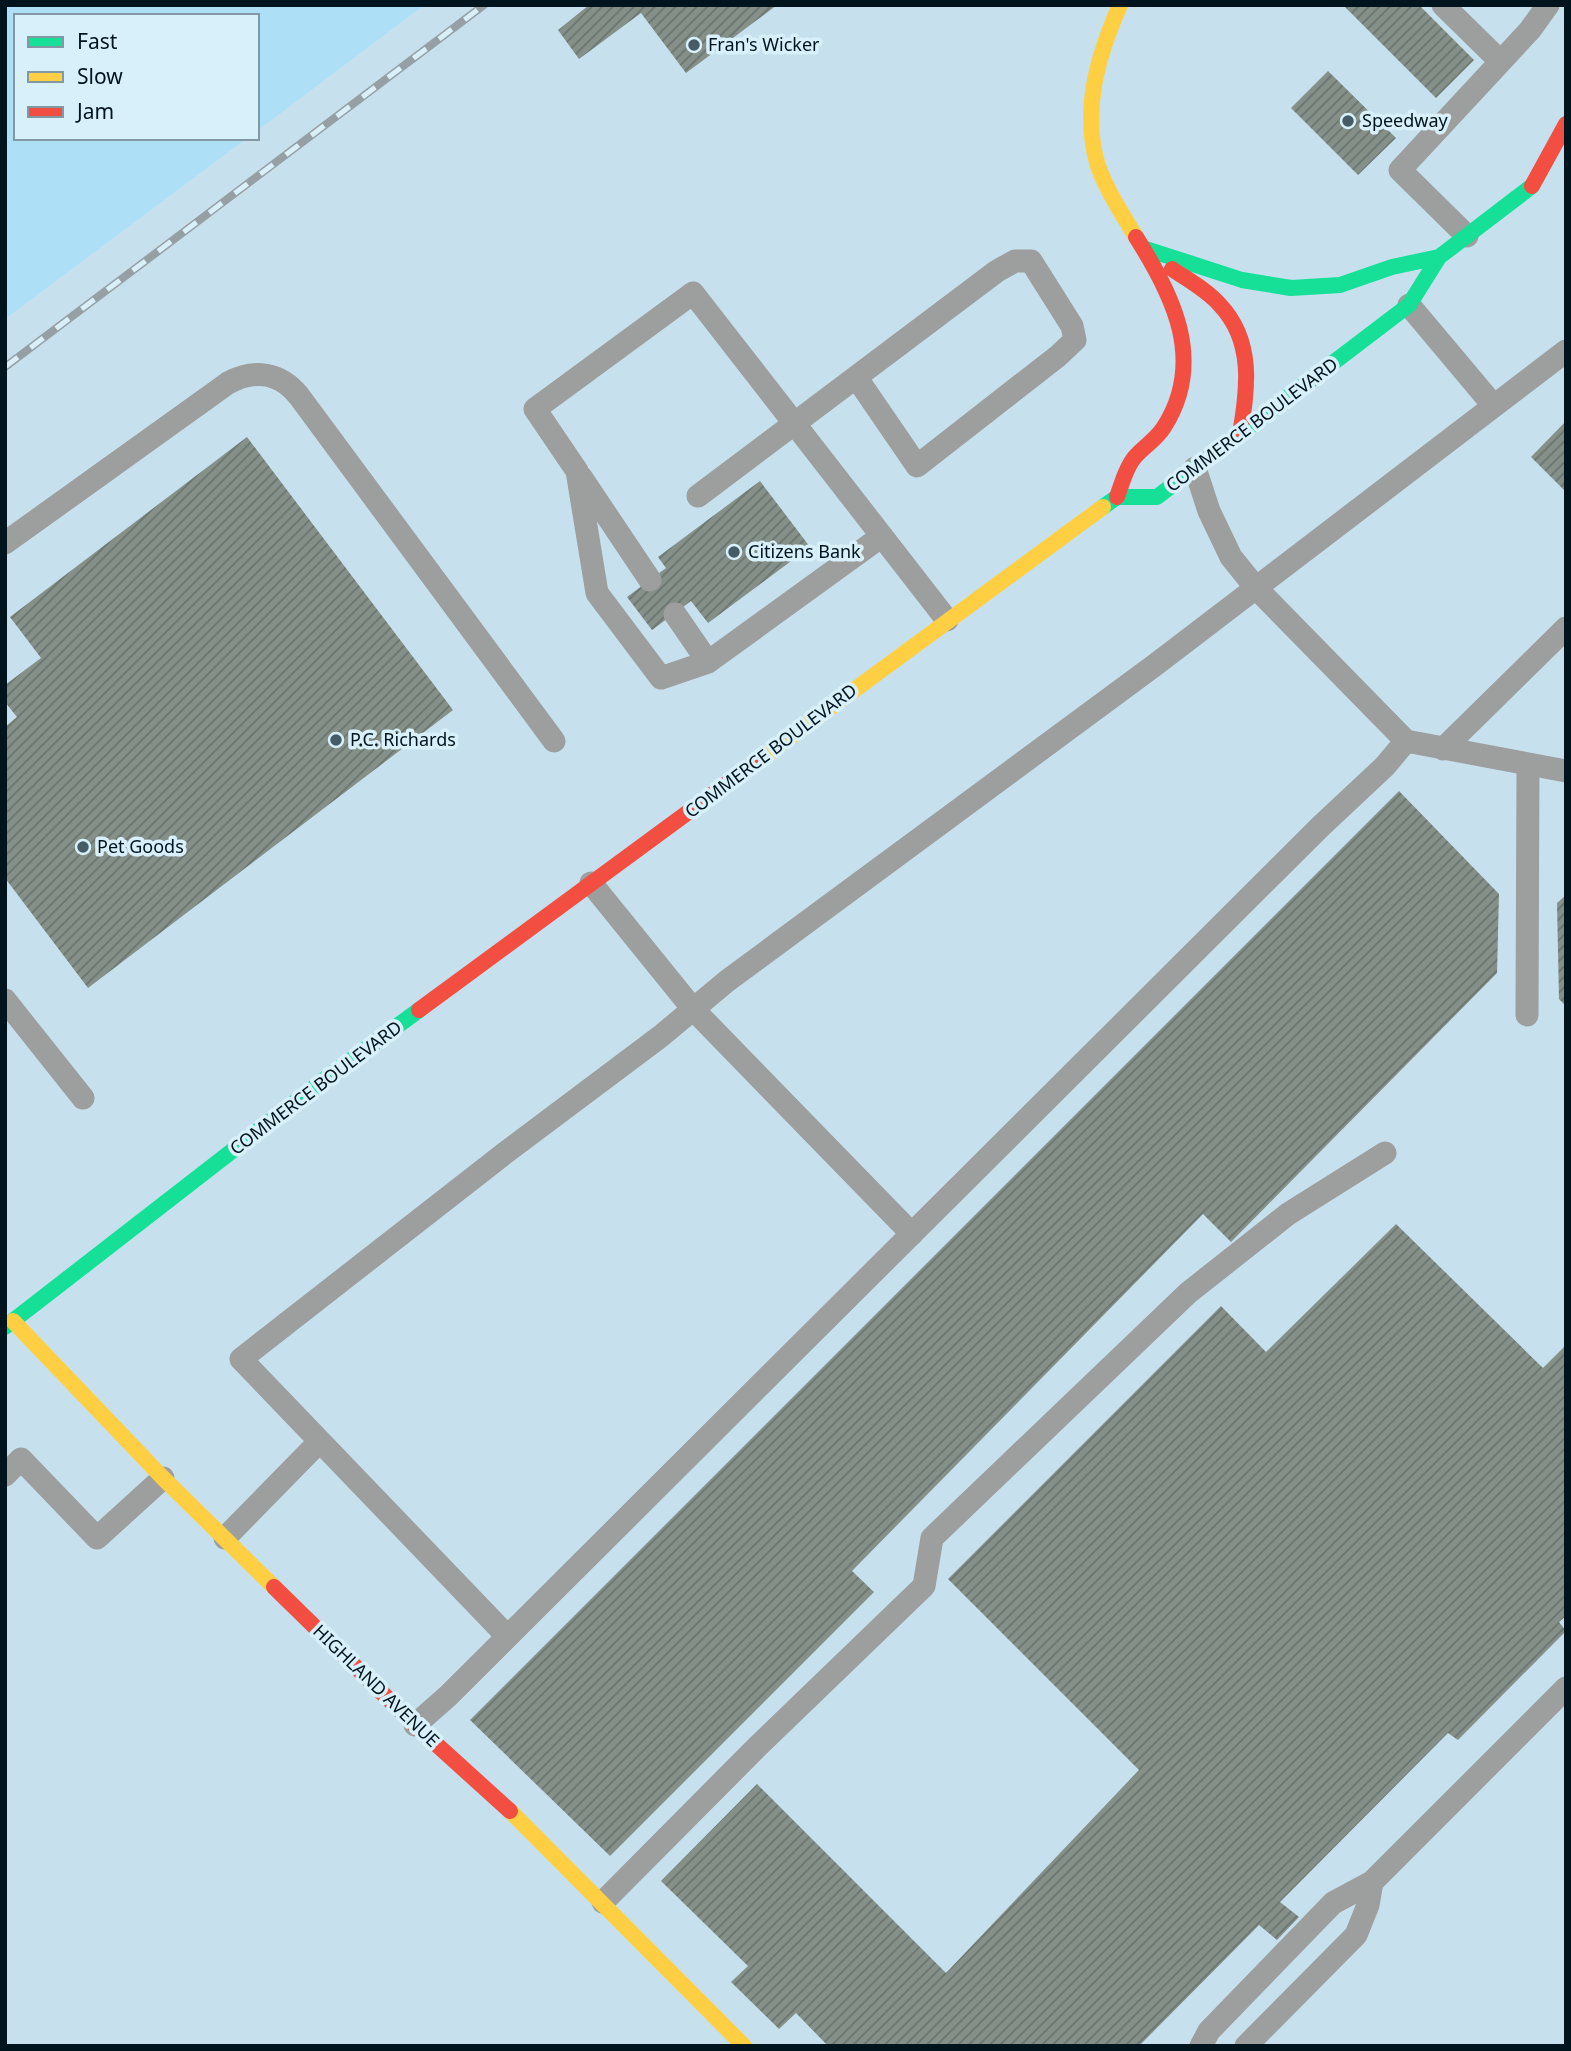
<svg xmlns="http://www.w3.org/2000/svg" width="1571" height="2051" viewBox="0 0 1571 2051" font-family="'Noto Sans',sans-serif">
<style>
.built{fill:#ade0f6}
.building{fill:url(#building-hatch)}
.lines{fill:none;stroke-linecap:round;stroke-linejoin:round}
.lane{stroke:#9d9e9e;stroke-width:23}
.fast{stroke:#16e098;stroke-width:16}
.slow{stroke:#ffcf43;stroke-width:16}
.jam{stroke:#f24e42;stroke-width:16}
.rail-casing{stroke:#96a0a4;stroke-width:8}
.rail{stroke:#d8f0fa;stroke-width:5;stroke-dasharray:16;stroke-linecap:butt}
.poi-dot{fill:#455c66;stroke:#d8f0fa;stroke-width:2.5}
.labels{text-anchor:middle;stroke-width:7;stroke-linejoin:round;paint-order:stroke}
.poi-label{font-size:18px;fill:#00141d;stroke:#d8f0fa;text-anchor:start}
.street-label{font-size:18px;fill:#00141d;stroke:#d8f0fa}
</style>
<defs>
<pattern id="building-hatch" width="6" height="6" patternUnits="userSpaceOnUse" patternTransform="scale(1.75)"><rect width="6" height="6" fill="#859089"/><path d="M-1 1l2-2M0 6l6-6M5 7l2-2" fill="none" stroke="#6a746f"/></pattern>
</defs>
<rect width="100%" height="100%" fill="#c6e1ed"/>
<path class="built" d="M5,5H424L257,131V16H16V138H247L5,319Z"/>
<path class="building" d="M589,5H777L686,73L641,13L579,59L558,30Z
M1343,5H1419L1474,60L1436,98Z
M1328,71L1396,138L1358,175L1291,108Z
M1566,421V492L1531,457Z
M247,437L453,710L88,988L5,878V727L17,717L5,702V685L41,658L10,617Z
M760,481L810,547L708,623L691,601L652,630L627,597L666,568L658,557Z
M1399,791L1499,894L1497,973L1231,1242L1203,1214L852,1571L874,1592L610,1856L470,1720Z
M1566,895V1006L1559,999L1557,903Z
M1396,1224L1543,1368L1566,1345V1616L1559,1622L1566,1631L1458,1740L1448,1733L1280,1902L1299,1917L1277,1940L1259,1925L1139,2046H828L796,2013L779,2029L731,1982L748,1966L661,1881L757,1784L946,1973L1139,1770L948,1579L1221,1306L1266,1352Z"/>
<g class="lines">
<path class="lane" d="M1443,5L1500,61
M1467,236L1400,170L1530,30L1548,5
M1409,305L1493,405
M1195,468L1209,511L1231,557L1256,588L1406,741L1566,771
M581,477L650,580
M698,496L997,271L1015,261H1031L1072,326L1075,340L1058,356L917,466L856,377
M882,536L708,662L661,678L597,593L577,471L535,409L693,293C778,402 862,512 947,620
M5,543L228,383C254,369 280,372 299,396L554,741
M675,614L708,662
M1443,749L1566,628
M591,883L693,1009L912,1234
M5,1000L83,1098
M1527,1015L1528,765
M5,1475L21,1459L97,1538L163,1478
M225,1538L319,1442
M507,1636L241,1359L505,1153L661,1036L727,981L1155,665L1566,351
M415,1725L448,1696L1321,826L1385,766L1406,741
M603,1902L756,1748L924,1586L932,1538L1188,1293L1288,1214L1385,1153
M1201,2046L1209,2031L1333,1903L1372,1882L1566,1688
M1246,2046L1356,1935L1368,1905L1372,1882"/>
<path class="fast" d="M1146,249L1242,280L1291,288L1340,285L1392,267L1439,257
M1103,507L1117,497H1157L1409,305L1439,257L1532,186
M5,1327L325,1079L419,1010"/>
<path class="slow" d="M1120,5C1098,55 1081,111 1098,166C1107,191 1122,214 1136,237
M755,763L1103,507
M13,1321L163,1478L274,1587
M510,1811L744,2046"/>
<path class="jam" d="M1532,186L1566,124
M1172,269C1188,280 1207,290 1220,305C1254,341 1248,389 1240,434
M1117,497C1122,484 1125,469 1134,458C1144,446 1156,440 1164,427C1206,361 1173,295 1136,237
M419,1010L755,763
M274,1587L415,1725L510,1811"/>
<g class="rail-casing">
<path id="rail" d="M5,367L484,5"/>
</g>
<use href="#rail" class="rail"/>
</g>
<g class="poi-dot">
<circle cx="694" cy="45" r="7"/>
<circle cx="1348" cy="121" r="7"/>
<circle cx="734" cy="552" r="7"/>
<circle cx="336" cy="740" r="7"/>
<circle cx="83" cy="847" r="7"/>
</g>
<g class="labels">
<g class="poi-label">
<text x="708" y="51">Fran's Wicker</text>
<text x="1362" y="127">Speedway</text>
<text x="748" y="558">Citizens Bank</text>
<text x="350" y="746">P.C. Richards</text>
<text x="97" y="853">Pet Goods</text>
</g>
<g class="street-label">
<text transform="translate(1252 425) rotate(-37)" y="6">COMMERCE BOULEVARD</text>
<text transform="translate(771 751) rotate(-37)" y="6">COMMERCE BOULEVARD</text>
<text transform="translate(316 1088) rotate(-37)" y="6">COMMERCE BOULEVARD</text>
<text transform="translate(376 1686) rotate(44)" y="6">HIGHLAND AVENUE</text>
</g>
</g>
<rect width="1571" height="2051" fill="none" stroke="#00141d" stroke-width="14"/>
<rect x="14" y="14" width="245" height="126" fill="#d8f0fa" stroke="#8298a2" stroke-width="2"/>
<rect x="28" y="37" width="35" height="10" fill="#16e098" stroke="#8298a2" stroke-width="2"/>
<text x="77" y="49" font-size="21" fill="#00141d">Fast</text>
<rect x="28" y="72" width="35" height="10" fill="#ffcf43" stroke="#8298a2" stroke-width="2"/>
<text x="77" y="84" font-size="21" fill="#00141d">Slow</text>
<rect x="28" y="107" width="35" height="10" fill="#f24e42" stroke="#8298a2" stroke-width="2"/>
<text x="77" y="119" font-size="21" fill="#00141d">Jam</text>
</svg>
